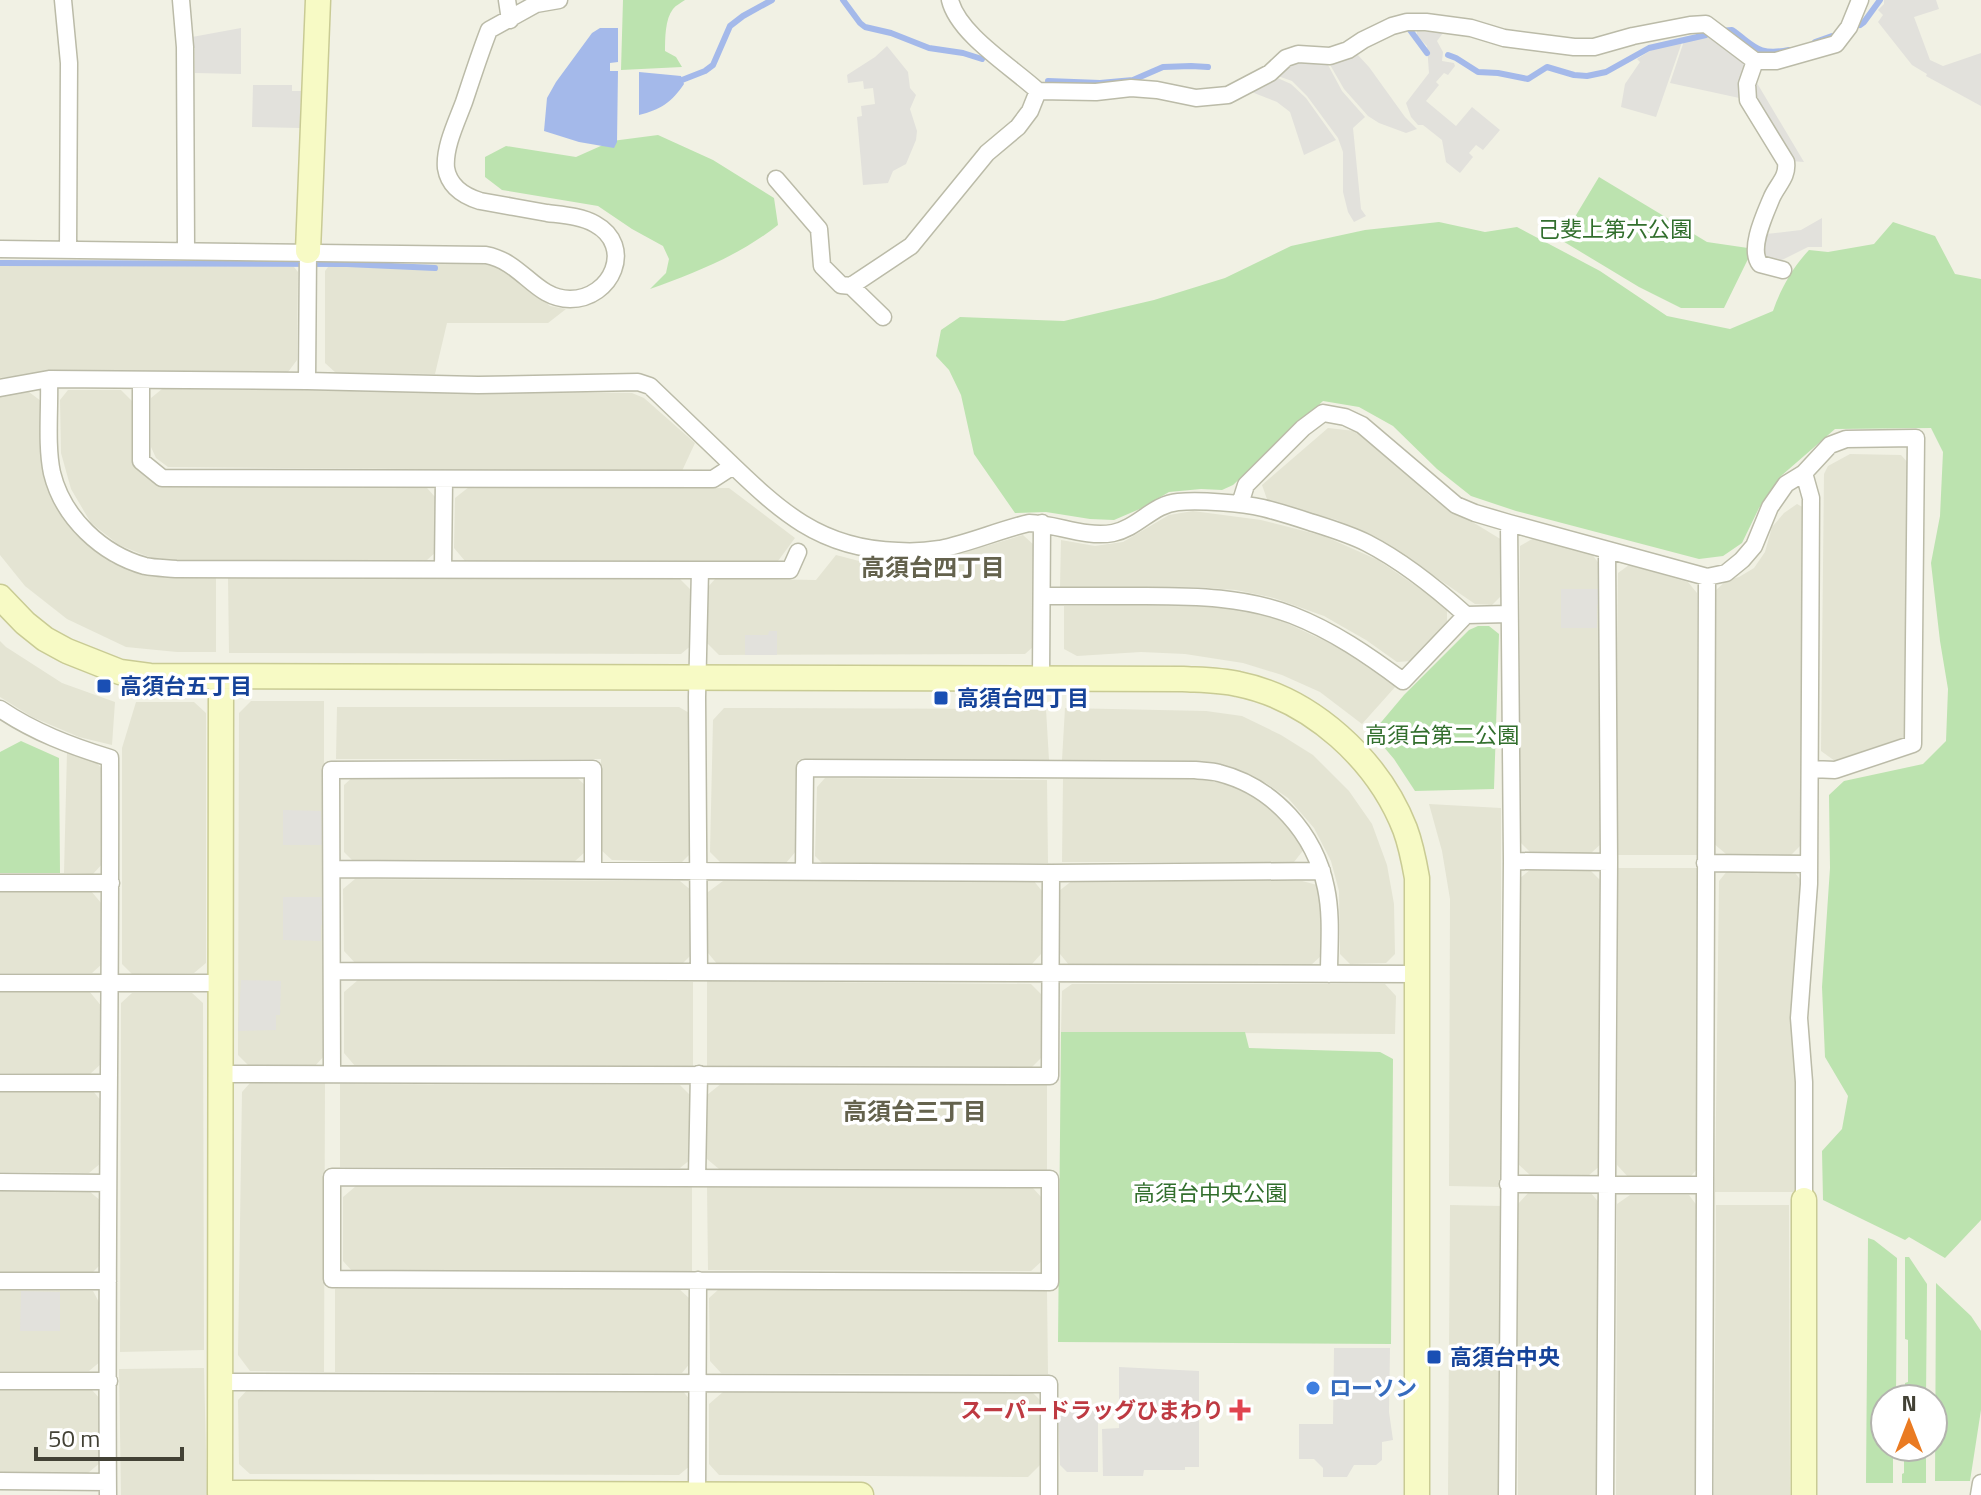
<svg xmlns="http://www.w3.org/2000/svg" width="1981" height="1495" viewBox="0 0 1981 1495" font-family="'Titillium Web','Noto Sans JP',sans-serif">
<style>
.residential{fill:#e4e4d3}
.green{fill:#bce3af}
.parking{fill:#e2e1dc}
.water{fill:#a4b9ea}
.lines{fill:none;stroke-linecap:round;stroke-linejoin:round}
.stream{stroke:#a4b9ea;stroke-width:6}
.street-casing{stroke:#bbbba8;stroke-width:19}
.secondary-casing{stroke:#c9cb94;stroke-width:27}
.street{stroke:#fff;stroke-width:16}
.secondary{stroke:#f7fac5;stroke-width:24}
.transit-dot{fill:#1a4fb4;stroke:#fff;stroke-width:3}
.shop-dot{fill:#3f7fe0;stroke:#fff;stroke-width:3}
.health-dot{fill:#e0444e;stroke:#fff;stroke-width:3}
.labels{text-anchor:middle;stroke-width:7;stroke-linejoin:round;paint-order:stroke}
.park-label{font-size:22px;fill:#326f2d;stroke:#fff}
.transit-label{font-size:22px;font-weight:bold;fill:#164399;stroke:#fff;text-anchor:start}
.shop-label{font-size:22px;font-weight:bold;fill:#366cbe;stroke:#fff;text-anchor:start}
.health-label{font-size:22px;font-weight:bold;fill:#be3a42;stroke:#fff;text-anchor:end}
.neighbourhood-label{font-size:24px;font-weight:bold;fill:#64624d;stroke:#fff}
</style>
<rect width="100%" height="100%" fill="#f1f1e4"/>
<path class="residential" d="M489,262L506,268L550,306L566,309L548,323H447L435,374L336,373L325,363V271L328,267Z
M0,265L294,267L298,272L297,360L288,372L54,371L0,378Z
M162,389L632,393L644,398L695,443L682,471L168,467L156,458L151,447V398Z
M68,390H121L132,401L134,450L170,484L427,488L436,498L437,551L427,560L191,561L154,559L119,545L91,523L71,489L61,453L60,400Z
M29,392L41,401L43,450L81,536L112,563L158,577L216,578V652H177L126,647L67,619L25,586L0,555V396Z
M1328,428L1355,431L1377,446L1430,496L1502,540V595L1492,605L1475,604L1402,554L1337,520L1268,502L1262,485Z
M1850,454L1901,455L1910,465L1909,733L1898,746L1835,761L1821,751L1824,474L1828,466Z
M469,487L729,488L795,538L778,561H465L454,548L455,498Z
M1797,504L1806,509L1802,844L1791,855L1726,854L1713,843L1716,590L1727,580L1739,577L1754,568L1765,552L1772,527L1784,513Z
M1193,511L1261,520L1324,536L1378,560L1447,607V622L1411,661L1397,662L1366,640L1324,616L1274,598L1236,590L1195,587H1060L1061,540L1095,546L1123,542L1169,515Z
M1023,535L1035,546L1034,646L1025,654L719,655L707,643V588L716,578L816,580L836,555L863,562L907,564L953,556Z
M1532,539L1592,554L1602,568L1603,842L1590,854H1532L1519,841L1520,546Z
M1629,565L1688,582L1697,593V855H1614L1618,573Z
M228,578H679L693,592V644L681,654L229,653Z
M1173,604L1227,606L1282,621L1349,652L1396,686L1362,724L1320,692L1282,675L1243,663L1185,654L1141,652L1077,656L1064,649V606Z
M0,641L6,647L62,683L115,702L112,745L79,737L32,717L0,697Z
M251,701H324V1056L314,1067H250L238,1055L239,713Z
M136,702H194L206,713V963L194,973L132,974L122,964V748Z
M337,707H679L691,714L692,852L682,862L612,860L601,850V759H336Z
M724,708L1046,709L1049,760H798L797,850L786,863H721L710,852L713,720Z
M1065,708L1206,711L1242,716L1281,735L1313,755L1349,791L1372,824L1387,865L1394,904L1395,954L1386,963L1350,964L1340,954L1339,891L1331,861L1314,828L1288,798L1266,783L1231,768L1199,762L1062,760Z
M67,752L94,759L104,772L103,863L93,874L64,873Z
M355,775L575,776L586,786V851L574,862H354L344,852V785Z
M825,778L1047,780L1048,863H822L815,856L817,787Z
M1063,779H1202L1229,785L1260,800L1287,823L1305,848L1294,862H1062Z
M1429,804L1501,808V1187L1449,1186L1450,899L1442,851Z
M1618,868H1700L1699,1167L1690,1177L1629,1178L1617,1165Z
M1530,870L1591,871L1601,881V1165L1588,1176L1530,1175L1518,1164L1520,878Z
M1728,870H1793L1802,882L1795,958L1793,1011L1797,1072L1798,1192H1715L1719,881Z
M355,879L680,881L692,891L691,955L682,964H356L344,951L343,889Z
M1033,880L1042,891L1041,954L1032,964L718,965L708,953V892L723,881Z
M1073,880L1302,881L1317,885L1321,894L1322,955L1311,965H1069L1060,954L1059,891Z
M0,890L91,891L102,904V964L92,973H0Z
M358,980L693,982V1067L355,1066L344,1053V992Z
M707,981L1031,984L1041,994L1042,1057L1032,1067H707Z
M1072,984H1385L1396,996L1395,1034L1061,1032L1062,991Z
M0,990L89,991L103,1008L101,1064L90,1074L0,1073Z
M132,993H192L203,1003L204,1350L120,1352L121,1003Z
M325,1082L324,1372L250,1371L238,1355L242,1092L250,1083Z
M722,1083L1047,1085V1171L719,1169L707,1159V1095Z
M340,1084L680,1085L691,1096V1159L680,1168L340,1167Z
M0,1090L93,1091L102,1102L101,1163L89,1173L0,1172Z
M356,1186H692V1271L353,1272L343,1261V1197Z
M707,1187H1032L1042,1198V1261L1031,1271L708,1270Z
M0,1191H89L101,1201V1264L92,1273L0,1272Z
M1529,1192L1591,1193L1601,1205V1495H1518L1517,1205Z
M1630,1195H1689L1698,1207L1699,1495H1616L1617,1204Z
M1450,1205L1502,1206L1501,1495H1448Z
M1716,1205H1789L1790,1495H1714Z
M676,1286L690,1299L691,1362L682,1373L335,1372V1289Z
M719,1289L1047,1291L1048,1374L721,1373L710,1361L709,1298Z
M0,1290L93,1291L101,1306V1361L89,1371H0Z
M204,1368L207,1495H121L119,1369Z
M248,1389L682,1390L691,1401V1465L679,1475L250,1474L239,1464L238,1400Z
M0,1390H92L102,1401L101,1462L88,1473H0Z
M723,1392H1032L1042,1402V1463L1028,1477L719,1475L709,1464V1404Z"/>
<path class="green" d="M623,0H685C681,3 676,5 673,9C665,19 665,39 665,51L676,57L682,67L621,70Z
M658,135L713,160L774,198L778,225C740,255 695,273 650,289L666,273L669,259L663,246L632,229L598,206L502,190L485,177V157L506,146L576,157L612,141Z
M1599,177L1707,242L1748,248V259L1724,308H1681L1639,287L1561,240Z
M1439,222L1485,232L1517,227L1600,271L1667,316L1730,329L1773,311C1781,288 1793,267 1809,250L1828,252L1874,244L1893,222L1935,236L1955,274L1981,279V1220L1945,1258L1909,1237L1905,1240L1823,1200L1822,1151L1842,1129L1848,1096L1825,1057L1822,987L1830,868L1829,795L1844,781L1923,764L1946,741L1948,689L1940,641L1931,563L1940,516L1943,452L1931,428L1835,429L1781,476L1759,508L1742,543L1723,556L1699,559L1516,511L1471,496L1437,469L1393,426L1359,407L1323,401L1233,485L1222,490L1201,489L1169,492L1142,508L1114,520L1090,519L1046,512L1015,513L974,454L961,395L949,370L936,356L941,330L960,317L1064,321L1154,300L1225,278L1291,246L1365,230Z
M1478,626H1489L1499,634L1494,789L1415,791L1394,759L1372,733L1404,695L1469,630Z
M21,741L59,758L60,873H0V752Z
M1061,1032H1245L1249,1048L1380,1052L1393,1059L1391,1344L1058,1342Z
M1868,1238L1874,1240L1897,1258L1896,1399H1885V1447H1893V1483H1866Z
M1905,1257H1909L1927,1284L1926,1399H1905V1383L1908,1382V1340L1905,1339Z
M1936,1283L1971,1316L1981,1331V1410L1970,1481H1935Z
M1904,1447H1926V1483H1902V1474L1904,1473Z"/>
<path class="parking" d="M1884,0H1936L1939,9L1914,17L1930,60L1943,66L1981,53V106L1926,76L1927,74L1912,65L1878,22L1883,15L1878,10L1884,4Z
M241,28V74L195,73V48H193L192,37Z
M1417,31L1443,33L1437,41L1443,52L1442,61L1454,63L1455,66L1448,75L1444,73L1436,82L1439,85L1426,101L1456,126L1472,107L1500,130L1483,150L1476,145L1469,153L1473,157L1460,173L1446,162L1442,140L1423,125H1418L1411,117L1406,103L1429,73L1427,46L1417,36Z
M1706,37L1717,40L1748,62L1744,99L1670,83L1684,41Z
M1682,42L1656,117L1621,107L1625,84L1640,62L1637,59L1651,50Z
M887,46L908,72L910,88L916,95L910,109L917,131L916,140L906,164L893,171L888,183L863,185L857,117L862,116L861,106L875,104L873,88L864,89L863,81L848,83L847,75L875,57Z
M1357,54L1369,67L1405,117L1417,129L1406,133L1379,123L1368,116L1344,89L1329,63Z
M1301,60L1327,63L1342,91L1365,117L1353,128L1361,209L1366,216L1354,222L1348,212L1343,192V152L1338,138L1307,96L1292,81L1275,75L1295,62Z
M1273,76L1291,84L1306,98L1336,140L1304,155L1290,112L1277,102L1249,91Z
M1754,78L1804,162L1791,161L1756,101Z
M253,85H292V91H301L300,128L252,127Z
M1822,218V247H1808L1778,262L1763,258L1761,246L1766,234L1801,230Z
M1561,589H1600V605H1597V628H1561Z
M769,631H777V655H745V635H768Z
M283,810L321,811L323,845H283Z
M283,897H324V925H321V941L283,940Z
M241,980L281,981L280,1015H276V1030L238,1031Z
M21,1291L60,1292V1331H20Z
M1334,1348H1390L1389,1412L1393,1440L1382,1442V1460L1376,1465H1354L1347,1477H1323V1468L1314,1459H1299V1424H1333Z
M1119,1367L1199,1371V1467H1185V1470H1144L1143,1476H1103L1102,1429L1119,1428Z
M1058,1411H1098V1472H1067L1060,1465Z"/>
<path class="water" d="M600,28H618V62L610,63V71H618L617,142L614,148L579,142L544,131L547,98L556,82L592,33Z
M639,72L681,76L684,84C672,102 660,110 639,115Z"/>
<g class="lines">
<path class="stream" d="M843,0L860,23L865,27L891,33L929,48L963,53L982,59
M1860,25L1864,22L1880,0
M1410,30L1427,53
M1720,31L1732,30C1755,46 1757,56 1789,50
M1815,42L1832,36
M1448,55L1456,58L1478,72L1498,73L1528,79L1547,67L1574,75L1587,76L1606,72L1649,48L1706,35
M682,80L705,71L713,65L730,26L743,16L772,0
M1048,81L1100,83L1133,80L1163,67L1191,66L1208,67
M0,263L347,264L435,268"/>
<g class="street-casing">
<path id="street" d="M63,0L69,63L68,250
M181,0L185,47L186,250
M507,0L510,20
M950,0C958,34 1012,67 1038,91L1096,92L1131,88L1157,90L1196,98L1228,95L1270,73L1286,58L1298,54L1330,56L1348,50L1363,40L1392,26L1407,22H1426L1471,28L1504,38L1574,47H1594L1633,36L1690,25L1706,24L1755,61H1776L1836,44L1849,27L1860,0
M1755,61L1747,84L1748,100L1786,162C1788,177 1778,184 1772,197C1765,214 1748,249 1760,264L1783,270
M776,179L819,229L822,266L841,285L851,286L883,317
M0,249L486,255C523,262 535,299 570,299C612,299 635,246 595,224C581,216 562,215 547,213C525,209 502,205 480,201C464,196 449,187 446,168C444,147 457,121 464,102C472,78 480,53 489,30L536,4L559,0
M851,286L911,246L987,153L1018,127L1030,111L1038,91
M49,379C50,409 46,445 52,473C63,518 102,554 145,566C155,568 166,568 176,569L700,570L697,697L699,972
M141,380V461L162,478L713,479L733,466
M307,381L308,251
M0,388L49,379L307,381L478,385L638,382L650,386C675,410 700,434 725,458C779,510 819,549 898,551C912,552 927,551 940,549C970,543 999,530 1029,523C1057,524 1085,538 1113,533C1138,528 1153,504 1178,502C1200,500 1242,503 1263,508C1279,512 1295,517 1310,522C1329,528 1349,534 1367,543C1404,562 1436,588 1466,615L1509,614
M1804,473L1811,498L1809,884L1799,1018L1804,1082V1200
M1240,504L1246,485L1303,428L1323,413L1345,417L1362,425L1456,505L1475,513L1509,523L1707,577L1726,573L1742,560L1754,546L1770,507L1786,484L1804,473L1830,445L1846,439L1916,438L1913,744L1835,770L1811,769
M443,569L444,479
M700,570H790L798,552
M1042,596C1076,596 1111,596 1146,596C1196,596 1245,597 1292,615C1333,631 1368,655 1403,681L1466,615
M1041,678L1042,523
M0,709C34,732 71,746 110,758C111,1004 106,1249 108,1495
M1512,861L1609,862
M1705,863L1809,864
M332,869L1051,873L1322,871
M804,870L805,768L1195,770C1203,771 1212,771 1219,773C1274,787 1315,834 1326,888C1332,916 1329,946 1329,974
M0,883H111
M332,971L1418,974
M0,983H221
M221,1074L1050,1076L1051,873
M332,1074L331,770L593,769V869
M0,1083H109
M332,1177L1050,1179V1282L332,1279Z
M697,1178L699,1074
M0,1182L107,1183
M1508,1184L1704,1185
M0,1281H108
M0,1381H109
M219,1382L1049,1384V1495
M0,1481L108,1482
M697,1495L698,1280
M1507,1495L1512,861L1509,523
M1605,1495L1609,862L1607,550
M1704,1495L1707,577
M1979,1495L1981,1483"/>
</g>
<g class="secondary-casing">
<path id="secondary" d="M308,251L318,0
M0,597L25,623L45,639L67,651L120,672L150,676L1183,679C1201,680 1221,680 1238,684C1312,699 1378,760 1405,829C1411,845 1414,861 1417,878V1495
M221,677L220,1493L861,1495
M1804,1200V1495"/>
</g>
<use href="#street" class="street"/>
<use href="#secondary" class="secondary"/>
</g>
<g class="transit-dot">
<rect x="96" y="678" width="16" height="16" rx="4"/>
<rect x="933" y="690" width="16" height="16" rx="4"/>
<rect x="1426" y="1349" width="16" height="16" rx="4"/>
</g>
<circle class="shop-dot" cx="1313" cy="1388" r="8"/>
<path class="health-dot" d="M1236 1398h8v8h8v8h-8v8h-8v-8h-8v-8h8z"/>
<g class="labels">
<g class="park-label">
<text x="1615" y="237">己斐上第六公園</text>
<text x="1442" y="743">高須台第二公園</text>
<text x="1210" y="1201">高須台中央公園</text>
</g>
<g class="transit-label">
<text x="120" y="694">高須台五丁目</text>
<text x="957" y="706">高須台四丁目</text>
<text x="1450" y="1365">高須台中央</text>
</g>
<g class="shop-label">
<text x="1329" y="1396">ローソン</text>
</g>
<g class="health-label">
<text x="1224" y="1418">スーパードラッグひまわり</text>
</g>
<g class="neighbourhood-label">
<text x="933" y="576">高須台四丁目</text>
<text x="915" y="1120">高須台三丁目</text>
</g>
</g>
<g transform="translate(1909 1423)"><circle r="38" fill="#ffffff" stroke="#b3b3ae" stroke-width="2"/>
<path d="M0-6L14 30L0 20L-14 30Z" fill="#ea7b22"/>
<text y="-12" font-size="22" font-weight="bold" text-anchor="middle" fill="#424135">N</text>
</g>
<path d="M36 1447v12h146v-12" fill="none" stroke="#424135" stroke-width="4"/>
<text x="48" y="1447" font-size="24" fill="#424135" stroke="#ffffff" stroke-width="6" paint-order="stroke">50 m</text>
</svg>
